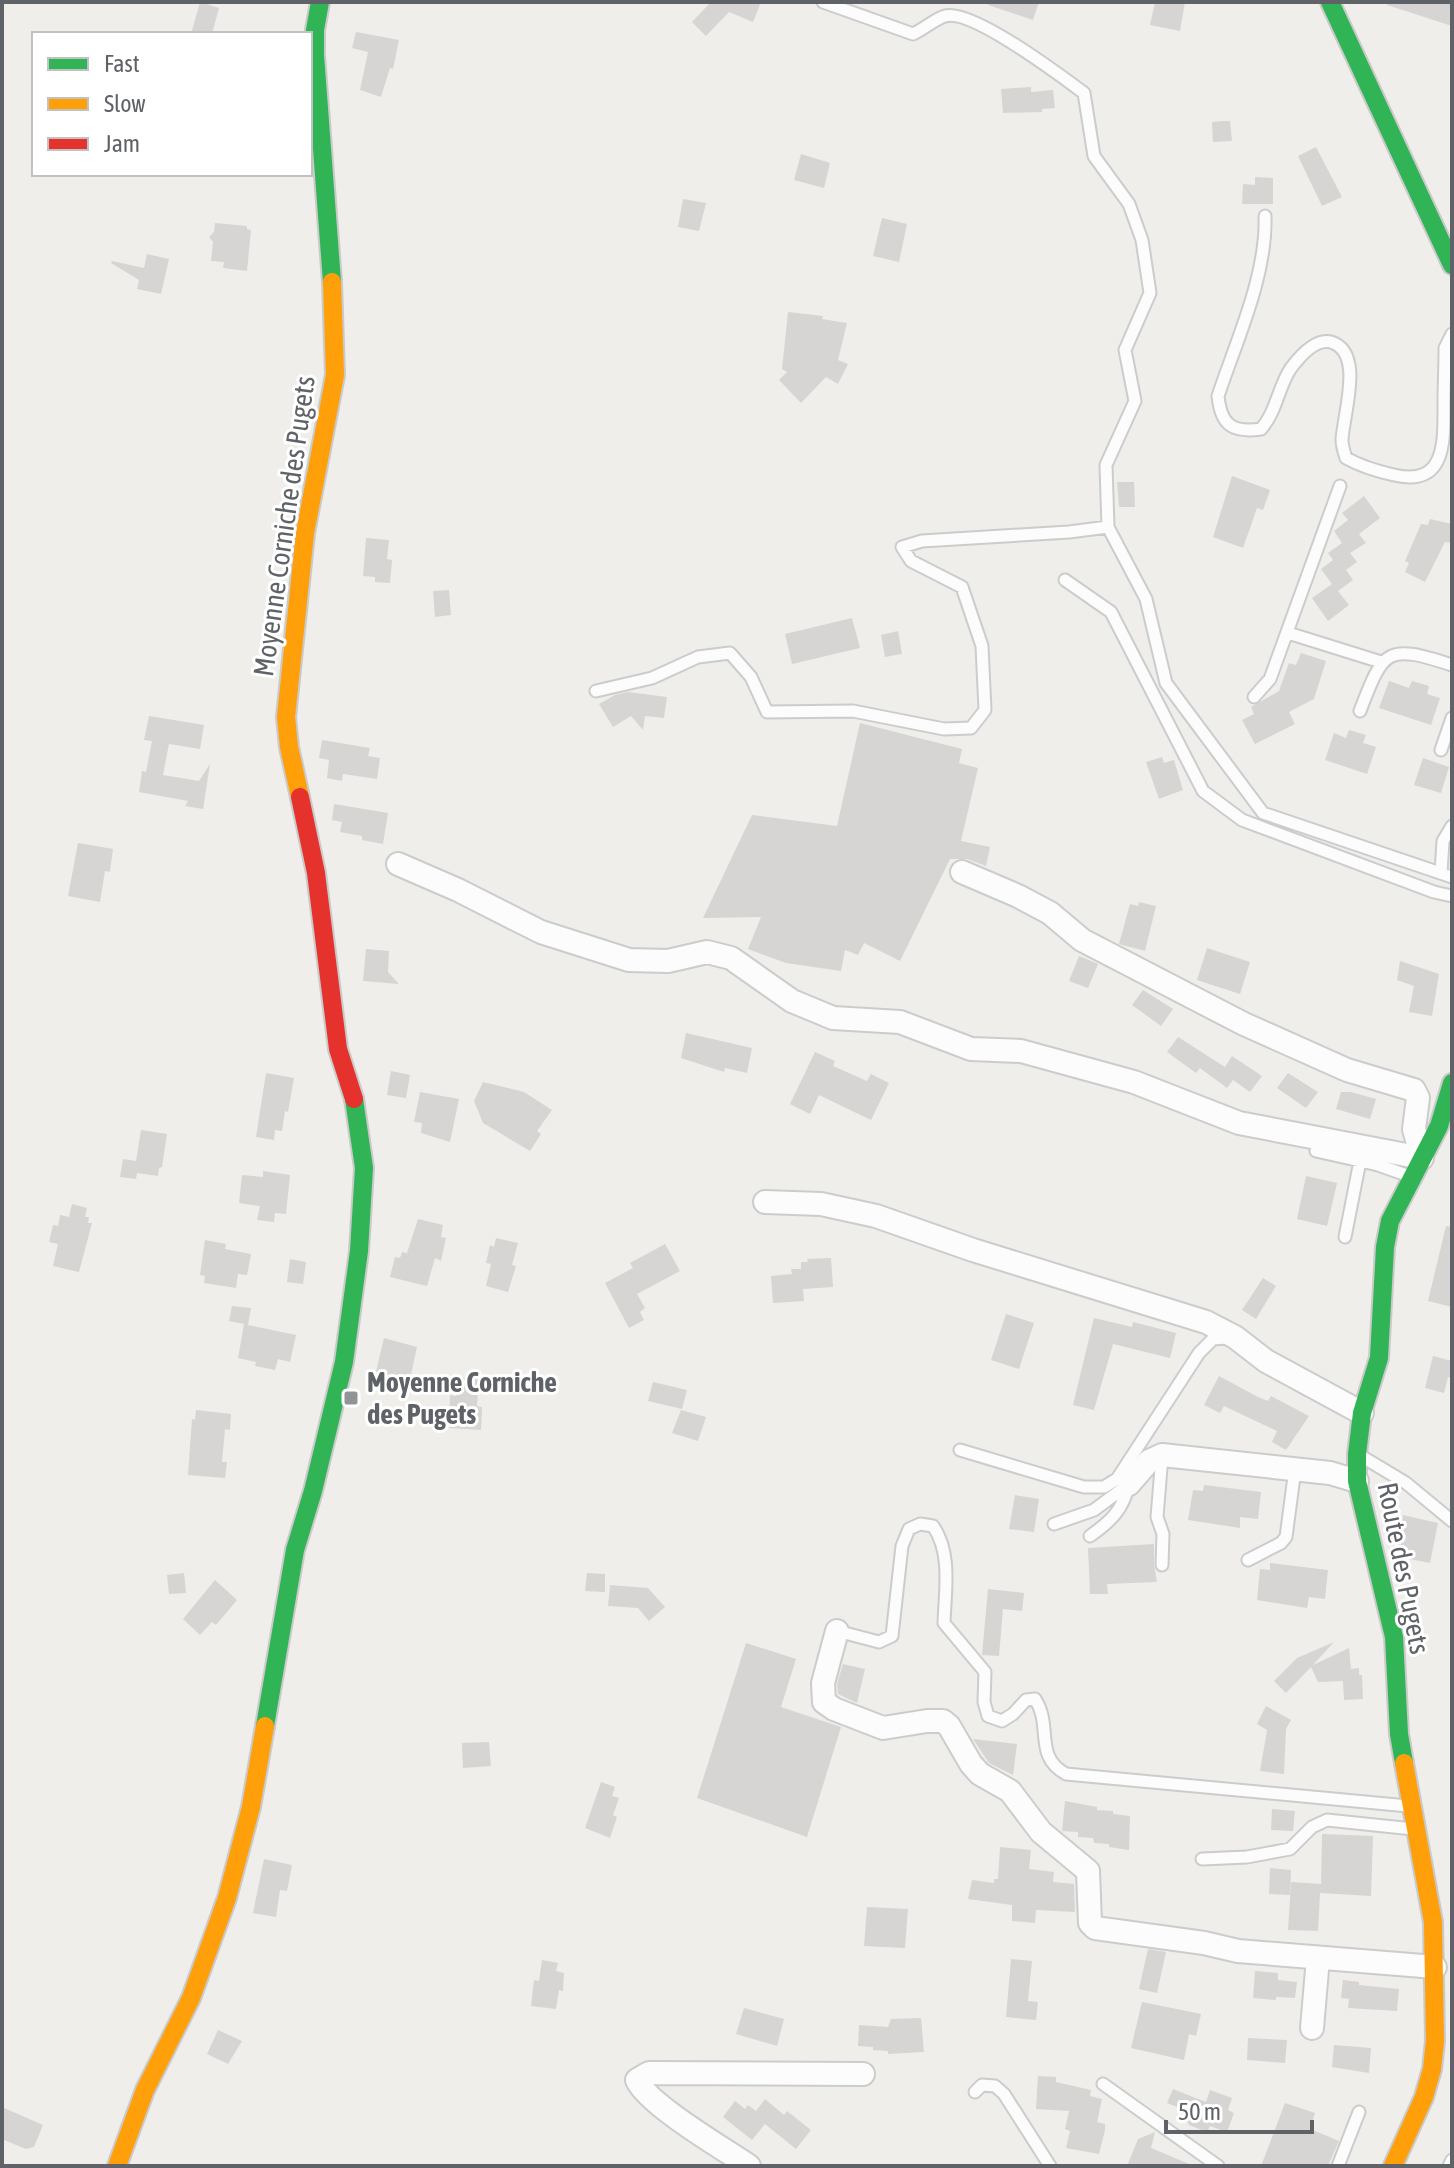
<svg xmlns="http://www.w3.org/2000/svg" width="1454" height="2168" viewBox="0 0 1454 2168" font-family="'Asap Condensed',sans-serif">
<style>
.building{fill:#d6d5d3}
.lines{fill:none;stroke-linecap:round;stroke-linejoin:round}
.lane-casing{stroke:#cbcccc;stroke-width:15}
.street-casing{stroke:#cbcccc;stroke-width:26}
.fast-casing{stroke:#cacacb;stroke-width:22}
.slow-casing{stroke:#cacacb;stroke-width:22}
.jam-casing{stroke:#cacacb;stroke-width:22}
.lane{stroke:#fdfcfc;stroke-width:11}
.street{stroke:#fdfcfc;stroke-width:22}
.fast{stroke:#30b455;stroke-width:18}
.slow{stroke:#ff9f0a;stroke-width:18}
.jam{stroke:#e5322d;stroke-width:18}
.poi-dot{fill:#919496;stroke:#fff;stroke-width:3}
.labels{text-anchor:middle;stroke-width:6;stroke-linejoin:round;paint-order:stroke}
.street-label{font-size:28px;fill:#5f6368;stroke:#fff}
.poi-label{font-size:28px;font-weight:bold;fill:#5f6368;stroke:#fff;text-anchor:start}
</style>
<rect width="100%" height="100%" fill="#efeeea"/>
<path class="building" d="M200,2L219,8L212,34H191Z
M705,2H761L753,22L729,12L706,36L692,22L709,4Z
M988,2H1039L1033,20L988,5Z
M1155,2H1185L1180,31L1150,25Z
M1388,2H1452V26L1387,5Z
M356,32L399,40L393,69L390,68L381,97L360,90L368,52L352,48Z
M1031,87V92L1053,90L1055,108L1042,109V112L1003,113L1001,89Z
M1223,121H1230L1232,141L1213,142L1212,122Z
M1316,147L1342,197L1322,206L1298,156Z
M801,154L830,163L824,188L794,180Z
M1255,177L1273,178V204H1242L1243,184L1255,185Z
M683,199L706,203L699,231L678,227Z
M882,218L907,224L899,262L873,256Z
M215,223L247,226V229L251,230L247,271L223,268L224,262L211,261L213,242L209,237L214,232Z
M147,254L169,259L161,294L137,289L139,280L111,263L112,261L144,268Z
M788,312L823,316L822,319L847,323L838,360L848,364L838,384L826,377L801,403L779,380L787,372L782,369Z
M1232,476L1270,490L1263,510L1257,508L1243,548L1213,537Z
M1117,482H1134L1135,507H1119Z
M1364,496L1380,518L1359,534L1366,543L1350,553L1357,562L1346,570L1353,580L1338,591L1349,605L1328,621L1312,598L1332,584L1321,569L1333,560L1328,553L1342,543L1334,531L1348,520L1342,513Z
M1430,519L1452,524V543L1445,542L1425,582L1405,572L1409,563L1405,561L1421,524L1428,525Z
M366,538L389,540L387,559L392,560L390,583L375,582V577L363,576Z
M449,590L451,615L435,617L433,591Z
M852,618L860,648L792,664L785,634Z
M898,631L902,654L885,657L881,635Z
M1301,653L1326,661L1314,699L1289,712L1295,724L1255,744L1242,720L1254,714L1251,707L1279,691L1289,663L1296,665Z
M1389,681L1409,688L1412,681L1429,686L1427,694L1440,698L1431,725L1379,708Z
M628,692L667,697L664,718L645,716L643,730L631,716L613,727L599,704L615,695Z
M149,716L204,725L200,749L169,744L163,775L199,781L210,764L203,809L185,806L188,801L139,792L142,771L146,772L152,741L144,740Z
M860,723L962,749L959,763L978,768L961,841L990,847L986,866L967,859H950L900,961L864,943L858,955L845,950L841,971L786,963L748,949L761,917L703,918L752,815L837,826Z
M1349,730L1366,735L1363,743L1376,747L1367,774L1325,760L1334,733L1346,738Z
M322,740L370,748L368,756L380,758L377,779L343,774L342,781L327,778L329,760L319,758Z
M1162,757L1164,763L1174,760L1183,790L1159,799L1146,762Z
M1423,758L1449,767L1441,793L1414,785Z
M334,804L388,813L383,844L362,840V836L340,832L342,822L332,820Z
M78,843L113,849L110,872L105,871L100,902L68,896Z
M1139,902L1156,906L1145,951L1119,944L1130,904L1138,906Z
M1207,948L1250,962L1240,994L1197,980Z
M366,949L389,951L388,972L399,984L363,981Z
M1079,956L1098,964L1088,988L1069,981Z
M1400,961L1439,974L1432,1016L1409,1012L1414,986L1397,980Z
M1143,990L1173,1009L1161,1026L1132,1005Z
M686,1033L752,1048L747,1073L725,1068L724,1072L681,1058Z
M1178,1037L1225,1067L1232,1056L1262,1076L1250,1092L1233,1080L1227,1088L1200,1068L1196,1073L1167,1052Z
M815,1052L835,1061L833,1066L867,1081L871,1074L889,1083L871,1120L819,1095L810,1114L790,1104Z
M391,1071L410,1075L406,1098L387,1095Z
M266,1073L294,1078L288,1112L285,1111L282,1131L275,1130L274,1140L256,1137Z
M1288,1073L1318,1092L1306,1108L1277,1088Z
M483,1082L524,1092L552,1110L537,1131L541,1134L530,1151L483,1123L474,1101Z
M420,1092L459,1099L450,1142L421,1133L422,1123L414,1122Z
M1341,1092H1351L1376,1099L1370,1119L1336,1109Z
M141,1130L167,1134L162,1167L159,1168L158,1176L137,1173L136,1179L120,1177L123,1159L136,1161Z
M263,1171L290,1175L286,1214L275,1213L274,1222L257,1220L260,1206L239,1203L242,1175L263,1177Z
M1306,1176L1337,1183L1327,1226L1297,1219Z
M72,1204L87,1208L85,1217H89L88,1223H92L79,1272L53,1266L58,1244L49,1242L53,1225L58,1226L60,1215L69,1217Z
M418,1219L443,1225L441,1237L446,1238L441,1261L435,1258L427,1286L390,1277L395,1257L400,1258L402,1252L407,1253Z
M1446,1226L1452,1227V1307L1428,1301Z
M496,1238L518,1243L512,1265L516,1266L508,1292L486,1286L491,1264L486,1263L490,1245L494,1247Z
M205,1240L226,1244L225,1249L251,1254L247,1275L238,1274L236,1288L204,1283L205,1276L200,1275Z
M665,1244L680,1271L637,1294L645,1308L640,1312L644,1320L629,1328L605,1283L633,1268L630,1263Z
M831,1258L833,1287L803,1289L804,1301L773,1303L771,1276L792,1274L791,1269H801V1262H808L807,1259Z
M290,1259L306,1262L303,1284L287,1282Z
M1263,1278L1276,1286L1256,1319L1242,1310Z
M232,1306L251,1308L248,1325L296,1335L290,1362L278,1359L275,1370L255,1366L256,1362L238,1358L244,1324L229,1321Z
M1006,1314L1034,1323L1019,1369L991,1360Z
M1094,1318L1132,1327L1133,1322L1176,1333L1170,1358L1113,1344L1094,1410L1073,1405Z
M384,1338L417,1347L407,1393L373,1384Z
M1433,1356L1452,1361V1378L1448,1377L1444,1393L1425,1388Z
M1219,1376L1258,1397L1268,1401L1271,1396L1309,1416L1286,1450L1272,1442L1277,1431L1224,1406L1220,1413L1204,1405Z
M457,1377L479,1378L477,1406L482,1407L481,1430L449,1428L450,1395L456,1396Z
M653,1382L687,1390L682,1409L648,1401Z
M196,1410L231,1414L230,1430L225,1429L222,1462H227L225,1478L188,1475L192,1419L195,1420Z
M681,1410L706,1417L698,1441L672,1433Z
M1204,1485L1261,1492L1258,1519L1240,1517V1528L1188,1520L1193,1490L1203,1491Z
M1015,1495L1039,1499L1034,1532L1009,1529Z
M1403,1515L1438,1523L1430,1563L1395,1556Z
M1154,1544V1565L1157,1582L1107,1584L1108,1594H1090L1088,1548Z
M1270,1563L1328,1570L1325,1599L1309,1597L1307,1608L1257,1600L1260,1569L1270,1570Z
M184,1573L186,1593L169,1594L167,1575Z
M587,1573L605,1574V1592L585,1591Z
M215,1580L237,1600L216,1625L212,1622L200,1635L183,1619Z
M610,1585L648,1588L665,1607L649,1621L638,1608L608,1606Z
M988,1589L1024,1593L1022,1611L1003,1609L999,1656L982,1655Z
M1334,1642L1313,1665L1349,1648L1351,1669L1359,1668V1675H1362L1363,1699L1344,1700L1343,1681L1318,1682L1311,1667L1286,1693L1274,1681L1297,1658Z
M746,1643L796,1659L781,1707L841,1727L807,1837L697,1798Z
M843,1664L865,1669L857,1703L838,1694L837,1684Z
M1266,1706L1291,1720L1286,1729L1284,1774L1260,1771L1267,1730L1257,1724Z
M973,1739L1017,1744L1013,1775L989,1763Z
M489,1742L491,1766L463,1768L462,1743Z
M601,1782L615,1787L612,1796L619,1798L613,1815L617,1817L610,1838L585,1828Z
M1065,1801L1097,1807V1810L1113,1811V1814L1130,1816L1129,1850L1109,1847V1844L1094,1843L1093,1838L1078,1837V1832L1062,1831Z
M1272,1809L1295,1811L1293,1831L1271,1830Z
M1322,1834L1373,1836L1371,1896L1320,1893L1318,1931L1288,1930L1291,1882L1321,1884Z
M1000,1847L1031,1850L1029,1869L1054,1872L1053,1882L1074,1884L1075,1912L1036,1910L1035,1923L1012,1921V1905L968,1899L972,1880L994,1883V1879H998Z
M264,1859L292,1865L287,1891L280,1890L276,1917L253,1913Z
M1270,1868L1291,1870L1290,1895L1269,1894Z
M867,1907L908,1909L905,1948L864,1946Z
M1148,1949L1166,1952L1157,1993L1139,1989Z
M1011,1959L1032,1961L1028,2001L1038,2002L1036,2020L1006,2017Z
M542,1960L558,1963L556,1971L564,1973L563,1991L559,1990L556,2009L531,2006L534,1980L539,1981Z
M1255,1971L1278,1973V1980L1297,1982L1295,1998L1276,1997V2000L1253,1998Z
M1343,1980L1359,1982V1985L1399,1989L1397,2011L1348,2008L1349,1999L1341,1998Z
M1142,2002L1201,2014L1196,2036L1189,2034L1184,2060L1131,2048Z
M744,2008L784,2019L777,2046L736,2034Z
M921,2018L924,2052L888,2054V2051L873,2050V2047L858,2046L859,2025L888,2027L891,2019Z
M218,2030L242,2041L228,2064L207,2054Z
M1248,2038L1287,2040L1285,2063L1247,2060Z
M1334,2045L1371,2048L1369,2073L1332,2067Z
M1038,2076L1056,2077V2082L1091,2090L1090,2096L1102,2099L1097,2122L1105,2124V2130L1099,2154L1066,2148L1070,2131L1065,2129L1069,2111L1036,2109Z
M1173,2089L1206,2102L1210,2090L1232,2098L1228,2110L1234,2113L1227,2132L1210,2126L1207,2132L1189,2125L1182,2109L1167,2103Z
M765,2099L784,2115L787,2111L811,2130L796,2149L765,2124L752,2140L723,2117L735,2101L745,2109L748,2105L756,2111Z
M1285,2103L1315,2113L1310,2129L1339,2141L1328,2166H1261Z
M2,2107L43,2125L34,2147L26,2149L2,2139Z
M1155,2132L1151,2148L1194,2166H1127L1138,2139Z"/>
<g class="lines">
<g class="lane-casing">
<path id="lane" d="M823,2L913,34C924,29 935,19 945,16C971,8 1061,76 1084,93L1094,156L1129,204L1142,240L1150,293L1125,350L1135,401L1106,465L1108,527L1146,599L1166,683L1263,813L1452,877
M1265,216C1267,275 1237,339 1218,396C1221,425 1232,433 1261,429C1277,411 1278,387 1291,368C1300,356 1316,338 1331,342C1365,352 1343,415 1342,440C1342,446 1344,452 1346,458C1362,467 1376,471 1394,475C1446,487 1444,442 1444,405C1444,386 1445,367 1445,348L1452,334
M1065,580L1111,612L1203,791L1242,820L1434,892L1452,896
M1288,633L1381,662
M596,691L652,678L698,657L730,653L751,677L767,712L853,711L944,729L971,728L985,710L982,646L962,587L911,561L902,547L922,541L1069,532L1108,527
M1254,697L1270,679L1340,486
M1360,711C1384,648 1387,644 1452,665
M1441,750L1452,718
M1441,873L1443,841L1452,826
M1316,1151L1378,1165L1412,1177
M1345,1237L1360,1161
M960,1450L1084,1487H1104L1117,1479L1199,1353L1213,1339L1226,1338
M1162,1456L1157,1517L1163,1534L1162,1565
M1361,1456L1406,1483L1452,1521
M1054,1524L1094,1510L1129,1484
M1090,1536C1111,1521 1123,1510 1129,1484
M1248,1560L1281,1543L1286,1537L1295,1469
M837,1631L879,1642L892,1636L902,1546L909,1529L920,1524L933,1526C952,1553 945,1591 944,1623L985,1672L984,1702L988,1716L1002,1721L1013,1714L1026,1700L1035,1699C1053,1726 1033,1756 1066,1774L1408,1806
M1202,1859L1247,1857L1290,1849L1312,1827L1327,1820L1413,1829
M1103,2084L1218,2166
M975,2092L982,2085L995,2086L1004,2094L1050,2166
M1338,2166L1359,2112
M1449,2166L1452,2160"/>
</g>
<g class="street-casing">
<path id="street" d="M398,864L458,890L541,932L629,960L668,961L707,952L731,958L792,1001L833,1018L900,1022L971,1049L1021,1051L1134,1082L1239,1123L1422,1158L1414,1129L1418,1098L1414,1090L1347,1070L1244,1024L1082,940L1050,913L1018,896L962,872
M765,1202L821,1204L876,1216L973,1250L1206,1322L1235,1337L1266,1361L1362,1413
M1129,1484L1149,1461L1162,1455L1330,1473L1357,1481
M837,1631L823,1683L824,1702L834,1709L883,1728L927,1721H943L949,1726L971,1764L980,1774L1010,1791L1041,1832L1088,1871L1090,1923L1095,1928L1204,1943L1238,1951L1435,1967
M1312,2028L1318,1958
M749,2166C724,2149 647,2104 637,2080L649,2073L863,2074"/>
</g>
<g class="fast-casing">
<path id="fast" d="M320,2L315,30V55L332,282
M1330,2L1452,265
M265,1726L295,1550L313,1491L344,1362L359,1251L364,1168L354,1099
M1404,1763L1399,1734L1394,1637L1357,1481V1454L1362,1413L1379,1358L1385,1247L1390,1221L1439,1126L1452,1083"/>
</g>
<g class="slow-casing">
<path id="slow" d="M300,797L289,747L286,717L305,533L335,375L332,282
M117,2166L145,2090L191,1998L227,1898L251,1807L265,1726
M1393,2166L1424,2097L1432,2069L1435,2041L1433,1922L1404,1763"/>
</g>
<g class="jam-casing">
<path id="jam" d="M300,797L316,873L338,1049L354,1099"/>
</g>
<use href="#lane" class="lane"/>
<use href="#street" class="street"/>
<use href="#fast" class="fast"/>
<use href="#slow" class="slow"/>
<use href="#jam" class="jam"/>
</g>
<rect class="poi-dot" x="343" y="1390" width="16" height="16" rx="4"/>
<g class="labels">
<g class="street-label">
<text transform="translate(284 526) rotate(-82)" y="10">Moyenne Corniche des Pugets</text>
<text transform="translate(1404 1568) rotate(79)" y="10">Route des Pugets</text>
</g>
<g class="poi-label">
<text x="367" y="1392">Moyenne Corniche<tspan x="367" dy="32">des Pugets</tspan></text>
</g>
</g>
<rect width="1454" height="2168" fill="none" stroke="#5f6368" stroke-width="8"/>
<rect x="32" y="32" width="280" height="144" fill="#ffffff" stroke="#bfc1c3" stroke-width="2"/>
<rect x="48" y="58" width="40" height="12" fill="#30b455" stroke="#bfc1c3" stroke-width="2"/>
<text x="104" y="72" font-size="24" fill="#5f6368">Fast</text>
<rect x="48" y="98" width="40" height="12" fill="#ff9f0a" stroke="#bfc1c3" stroke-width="2"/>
<text x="104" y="112" font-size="24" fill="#5f6368">Slow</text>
<rect x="48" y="138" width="40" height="12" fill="#e5322d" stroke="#bfc1c3" stroke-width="2"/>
<text x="104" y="152" font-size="24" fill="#5f6368">Jam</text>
<path d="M1166 2120v12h146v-12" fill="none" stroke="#5f6368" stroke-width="4"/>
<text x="1178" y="2120" font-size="24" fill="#5f6368" stroke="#ffffff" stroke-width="6" paint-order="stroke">50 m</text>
</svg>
